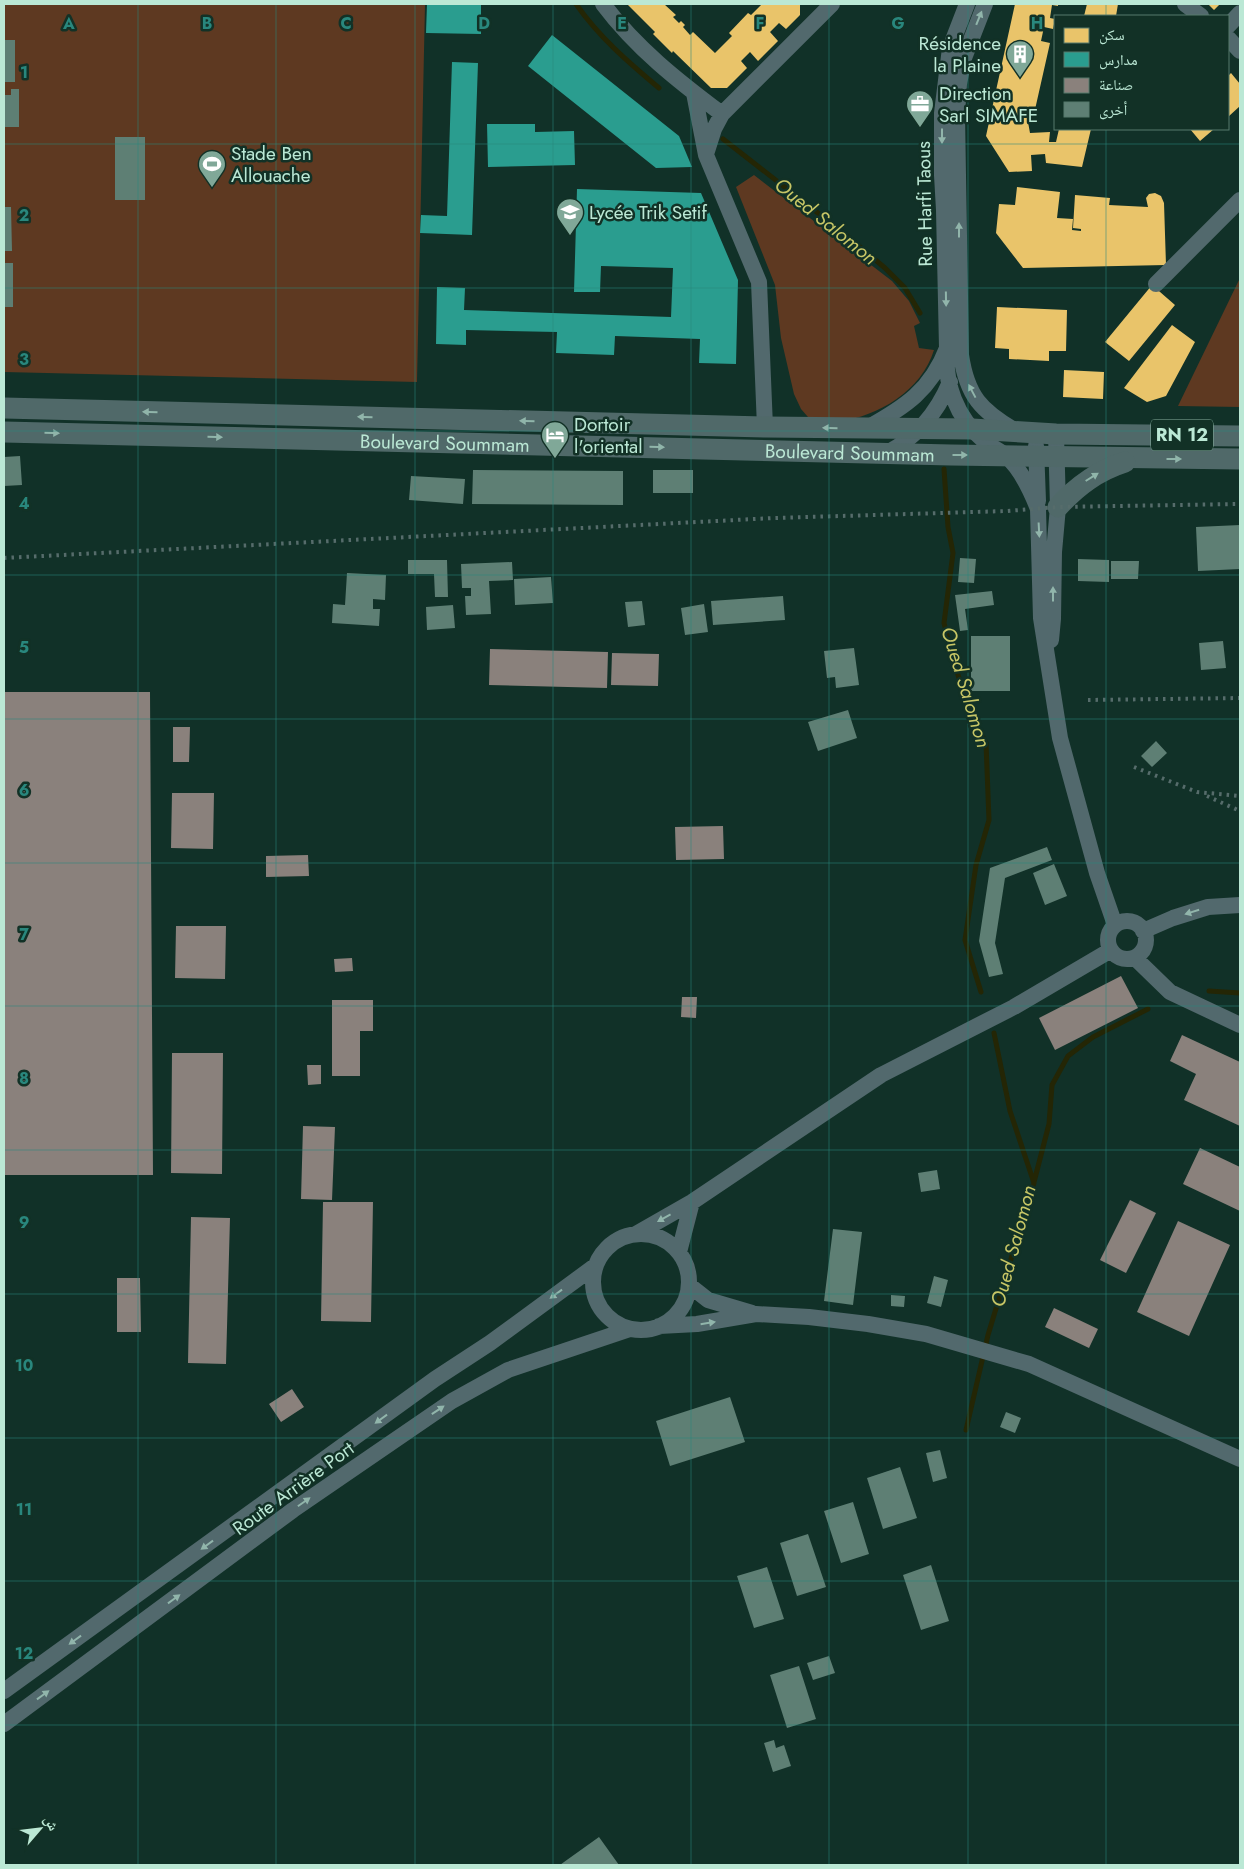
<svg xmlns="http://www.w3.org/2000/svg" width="1244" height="1869" viewBox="0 0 1244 1869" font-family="Jost,'Noto Naskh Arabic',sans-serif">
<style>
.green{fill:#5e3921}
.homes{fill:#e9c46a}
.schools{fill:#2a9d8f}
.industry{fill:#8a817c}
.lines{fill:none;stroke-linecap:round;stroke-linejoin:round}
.stream{stroke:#242605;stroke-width:5}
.building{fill:#5e7f74}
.minor{stroke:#52696d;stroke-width:16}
.major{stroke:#506969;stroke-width:21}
.rail{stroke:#566c6b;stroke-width:4;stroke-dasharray:2.5 5;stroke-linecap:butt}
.oneway{fill:#91b5ab}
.oneway2{fill:#90b5aa}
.grid{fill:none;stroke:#29877d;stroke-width:1;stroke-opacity:0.55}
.labels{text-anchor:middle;stroke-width:5;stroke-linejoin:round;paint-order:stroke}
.shield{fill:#123126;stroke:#88b1a0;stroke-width:1}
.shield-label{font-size:18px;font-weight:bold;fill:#bbe8d5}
.poi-label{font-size:19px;fill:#bbe8d5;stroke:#123126;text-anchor:start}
.street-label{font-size:19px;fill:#bbe8d5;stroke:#123126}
.water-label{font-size:20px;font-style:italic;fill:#c7c666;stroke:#123126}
.grid-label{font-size:16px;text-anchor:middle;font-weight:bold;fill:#29877d;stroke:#123126;stroke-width:5;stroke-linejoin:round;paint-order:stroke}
</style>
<rect width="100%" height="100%" fill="#113128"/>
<path class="green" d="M4,4H425L417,382L4,372Z
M754,175L892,281L909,301L920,323L914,326L919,348L934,350C922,390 878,417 839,421C829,422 817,418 808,417L801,409L794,394L781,338L775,285L736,187Z
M1240,278V407L1178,406Z"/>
<path class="homes" d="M627,4H664L676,15L673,17L679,23L681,21L685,25L683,27L690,35L693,32L715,53L732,36L729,33L748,13L751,15L762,4H800V15L786,29L779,23L770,32L778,41L758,61L750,52L741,61L747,68L727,88H711L673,51L672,53L653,34L655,32Z
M1015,4H1058V6L1052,5L1050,18L1055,19L1053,29L1044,27L1041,41L1050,43L1034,114L1029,113L1028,122L1030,133L1050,132L1049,142H1056L1059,129H1091L1082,167L1046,163L1045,154L1031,155L1032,171L1009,172L986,136Z
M1087,4H1118L1116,16H1084Z
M1208,4H1220L1214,10Z
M1231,73L1240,84V106L1228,117V76Z
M1190,129H1214L1200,141Z
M1017,187L1060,192L1057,218L1073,219L1072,230L1081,231V229L1073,228L1075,195L1110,198L1109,205L1148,207L1146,198L1149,194L1155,193L1161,196L1164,203L1166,265L1023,268L996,233L999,204L1015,205Z
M1152,285L1175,305L1129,361L1105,342Z
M997,307L1067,310L1066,351H1049V361L1009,359V349L995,348Z
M1172,325L1195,342L1166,396L1147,402L1124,388Z
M1064,370L1104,372L1103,399L1063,397Z"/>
<path class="schools" d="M427,4H481V34L426,33Z
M552,35L679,136L692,167L656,168L528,66Z
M452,62L478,63L472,235L420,233L421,215L447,216Z
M487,124H535V132L574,131L575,165L488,167Z
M577,189L701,193L738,280L736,364L699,363L700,339L615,336L614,355L556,353L557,332L466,330V345L436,344L437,287L465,288L464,310L671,317L673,268L601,266L600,292H574Z"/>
<path class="industry" d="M490,649L608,652L607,688L489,685Z
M612,653L659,654L658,686L611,685Z
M4,692H150L153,1175H4Z
M173,727H190L189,762H173Z
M172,793H214L213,849L171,848Z
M723,826L724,859L676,860L675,827Z
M308,855L309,876L266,877V856Z
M176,926H226L225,979L175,978Z
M352,958L353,971L335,972L334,959Z
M1121,976L1138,1008L1055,1050L1039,1018Z
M682,997H697L696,1018L681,1017Z
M332,1000H373V1031H360V1076H332Z
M1182,1035L1240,1062V1126L1184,1100L1196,1074L1170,1061Z
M172,1053H223L222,1174L171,1173Z
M307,1065H321V1084L308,1085Z
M303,1126L335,1127L332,1200L301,1199Z
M1200,1148L1240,1167V1211L1183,1184Z
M1130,1200L1156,1213L1126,1273L1100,1260Z
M323,1202H373L371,1322L321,1321Z
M191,1217L230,1218L226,1364L188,1363Z
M1178,1221L1230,1245L1189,1336L1137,1312Z
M117,1278H140L141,1332H117Z
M1054,1308L1098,1329L1089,1348L1045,1327Z
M292,1389L304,1407L281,1422L269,1404Z"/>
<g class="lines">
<path class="stream" d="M576,4C599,37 628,62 659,88
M723,139L841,231L885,268L905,288L920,313
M944,469L948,527L953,553L944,623L954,662L970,713L986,743L989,820L976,865L965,940L981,992
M1209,991L1240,993
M1034,1182L1049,1124L1052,1085L1068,1056L1093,1037L1148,1009
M966,1430L988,1335L1034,1183L1010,1111L994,1033"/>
</g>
<path class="building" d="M5,40H15V82H5L4,53H5Z
M11,89H19V127H4V95H11Z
M115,137H145V200H115Z
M4,207H11L12,251H4Z
M4,263H13V307H4Z
M20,456L22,485L4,486V457Z
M473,470L623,471V505L472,504Z
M653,470H693V493H653Z
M411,476L465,479L463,504L409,500Z
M1240,525V569L1198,571L1196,527Z
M960,558L976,559L974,583L958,582Z
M1078,559L1109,560V582L1078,581Z
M408,560H447L448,597H435L434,574H408Z
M1111,561H1139L1138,579H1111Z
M512,562L513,580L489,581L491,614L466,615L465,596H471V588H462L461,564Z
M347,573L386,575L385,600L373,599V609H380L379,626L332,623L333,604L345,605Z
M551,577L553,603L515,605L514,579Z
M992,591L994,605L965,609L968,630L960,631L955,595Z
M783,596L785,620L713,625L711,601Z
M642,601L645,625L628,627L625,602Z
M704,604L708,632L685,635L681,608Z
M453,605L455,628L427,630L426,607Z
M971,636H1010V691H971Z
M1223,641L1226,668L1201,670L1199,643Z
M854,648L859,685L836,688L835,677L827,678L824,651Z
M848,710L857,738L818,751L808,722Z
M1156,741L1167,753L1152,767L1141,756Z
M1047,847L1052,860L1005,878L995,943L1003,974L989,977L979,941L990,868Z
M1054,864L1067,896L1045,905L1033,873Z
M937,1170L940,1189L921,1192L918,1173Z
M833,1229L862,1232L853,1305L824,1301Z
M934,1276L948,1280L941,1307L927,1303Z
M891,1295L905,1296L904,1307L891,1306Z
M730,1397L745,1442L670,1466L656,1421Z
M1006,1412L1021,1418L1015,1433L1000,1427Z
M940,1450L947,1478L933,1482L926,1453Z
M900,1467L917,1518L883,1529L867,1478Z
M853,1502L869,1554L841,1563L824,1511Z
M808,1534L826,1587L797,1596L780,1543Z
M931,1565L949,1621L921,1630L903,1575Z
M767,1567L784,1619L754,1628L737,1576Z
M829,1656L835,1673L813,1680L807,1663Z
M799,1666L816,1719L787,1728L770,1675Z
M774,1740L776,1748L784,1745L791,1766L773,1772L764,1743Z
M599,1837L619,1865H560L564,1862Z"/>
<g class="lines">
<path class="minor" d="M603,4C636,48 678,81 722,114L832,4
M985,4L964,58L959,84L957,116L961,355C967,396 981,411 1016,431
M1185,4L1201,16
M1228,26L1240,13
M1228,38L1240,51
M694,93L706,155L759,282L765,427
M707,151L714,129L722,114
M1156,284L1240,200
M947,348C944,384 956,417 984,441C991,447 1000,450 1006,456C1021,469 1031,491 1038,509L1041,618L1060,738L1097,873L1115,925
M867,428C905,407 931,390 947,348L944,210L942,175V113L950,48L967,4
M1036,446L1038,501
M887,453C917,437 937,413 950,382
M1051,640L1053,619L1054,552L1058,507L1056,434
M1108 940a19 19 0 1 1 38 0a19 19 0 1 1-38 0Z
M1143,931L1173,918L1208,907L1240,905
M1135,958L1170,992L1240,1025
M636,1234L692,1202L881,1075L1014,1007L1111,950
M593 1282a48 48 0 1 1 96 0a48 48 0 1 1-96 0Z
M679,1252L692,1202
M689,1285L708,1300L752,1313
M659,1326L697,1324L756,1314L809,1317L868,1324L926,1334L1029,1364L1240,1459
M4,1691L435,1379L490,1343L595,1266
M4,1724L293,1510L452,1401L508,1370L630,1329"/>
<g class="major">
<path d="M4,408L765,427L972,429L1056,434L1240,436"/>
<path id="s1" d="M4,432L951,455L1240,459"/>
<path d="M1058,507C1077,486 1097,471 1125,462"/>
</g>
<path class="rail" d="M4,558L774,518L1007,511L1058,507L1240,504
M1088,700L1240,698
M1134,767L1197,792L1240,796
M1207,796L1240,811"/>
</g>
<defs><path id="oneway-solid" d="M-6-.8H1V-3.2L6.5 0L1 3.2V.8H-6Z" transform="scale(1.25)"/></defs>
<g class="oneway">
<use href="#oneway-solid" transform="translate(979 18) rotate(-68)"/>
<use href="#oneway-solid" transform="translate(942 136) rotate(90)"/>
<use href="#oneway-solid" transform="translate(959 230) rotate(-90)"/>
<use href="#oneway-solid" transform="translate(946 299) rotate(89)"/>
<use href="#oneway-solid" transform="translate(972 391) rotate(-118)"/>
<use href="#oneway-solid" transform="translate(1039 530) rotate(87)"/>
<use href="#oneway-solid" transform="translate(1053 594) rotate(-90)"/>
<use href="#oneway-solid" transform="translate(1192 912) rotate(162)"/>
<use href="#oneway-solid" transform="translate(664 1218) rotate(151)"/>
<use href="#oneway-solid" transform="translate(556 1294) rotate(144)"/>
<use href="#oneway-solid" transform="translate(708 1323) rotate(-9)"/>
<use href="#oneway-solid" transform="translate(438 1410) rotate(-34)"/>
<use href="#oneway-solid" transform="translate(381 1419) rotate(144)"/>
<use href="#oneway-solid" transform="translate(304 1502) rotate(-35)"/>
<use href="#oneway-solid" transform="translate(207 1545) rotate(144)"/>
<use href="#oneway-solid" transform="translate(174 1599) rotate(-36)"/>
<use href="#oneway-solid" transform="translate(75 1640) rotate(144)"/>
<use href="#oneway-solid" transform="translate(43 1695) rotate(-36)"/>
</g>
<g class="oneway2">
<use href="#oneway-solid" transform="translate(150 412) rotate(-179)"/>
<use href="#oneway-solid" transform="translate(365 417) rotate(-179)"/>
<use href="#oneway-solid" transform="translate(527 421) rotate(-179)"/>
<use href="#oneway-solid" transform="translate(830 428) rotate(-179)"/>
<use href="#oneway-solid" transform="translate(52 433) rotate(1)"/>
<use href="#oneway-solid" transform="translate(215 437) rotate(1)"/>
<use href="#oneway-solid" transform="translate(657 447) rotate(1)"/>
<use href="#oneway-solid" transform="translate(960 455)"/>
<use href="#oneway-solid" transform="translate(1174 459)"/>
<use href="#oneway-solid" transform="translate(1092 477) rotate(-32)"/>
</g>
<path class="grid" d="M138,4V1865M276,4V1865M415,4V1865M553,4V1865M691,4V1865M829,4V1865M968,4V1865M1106,4V16M1106,129V1865M4,144H1240M4,288H1240M4,431H1240M4,575H1240M4,719H1240M4,863H1240M4,1006H1240M4,1150H1240M4,1294H1240M4,1438H1240M4,1581H1240M4,1725H1240"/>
<defs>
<g id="building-pin" transform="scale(1.4375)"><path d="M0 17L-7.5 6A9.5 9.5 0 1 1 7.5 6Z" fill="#80a898" stroke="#123126"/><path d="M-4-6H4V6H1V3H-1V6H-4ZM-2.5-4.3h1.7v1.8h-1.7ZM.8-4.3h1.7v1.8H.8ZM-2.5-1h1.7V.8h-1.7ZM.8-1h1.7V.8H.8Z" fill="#fff"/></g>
<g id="office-pin" transform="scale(1.4375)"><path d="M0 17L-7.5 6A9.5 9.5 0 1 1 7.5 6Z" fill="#80a898" stroke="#123126"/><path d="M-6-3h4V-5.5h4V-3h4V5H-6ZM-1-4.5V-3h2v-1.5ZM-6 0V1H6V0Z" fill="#fff"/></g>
<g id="stadium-pin" transform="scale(1.4375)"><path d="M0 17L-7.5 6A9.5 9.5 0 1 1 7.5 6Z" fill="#80a898" stroke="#123126"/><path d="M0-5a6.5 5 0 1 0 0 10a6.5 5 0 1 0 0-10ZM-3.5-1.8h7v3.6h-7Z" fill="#fff"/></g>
<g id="school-pin" transform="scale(1.4375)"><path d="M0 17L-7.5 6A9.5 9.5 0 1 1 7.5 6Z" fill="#80a898" stroke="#123126"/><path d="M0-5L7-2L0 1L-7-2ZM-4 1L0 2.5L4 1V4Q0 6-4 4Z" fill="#fff"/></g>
<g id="hotel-pin" transform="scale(1.4375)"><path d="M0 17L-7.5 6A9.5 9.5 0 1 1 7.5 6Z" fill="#80a898" stroke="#123126"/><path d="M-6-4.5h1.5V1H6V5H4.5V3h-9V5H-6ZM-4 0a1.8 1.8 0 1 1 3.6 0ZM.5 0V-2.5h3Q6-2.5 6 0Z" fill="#fff"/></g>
</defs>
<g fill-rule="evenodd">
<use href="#building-pin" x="1020" y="54"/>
<use href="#office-pin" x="920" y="104"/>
<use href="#stadium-pin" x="212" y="164"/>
<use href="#school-pin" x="570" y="212"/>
<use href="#hotel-pin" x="555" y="435"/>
</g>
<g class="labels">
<rect class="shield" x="1151" y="419.5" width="62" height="31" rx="4"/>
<g class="shield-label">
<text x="1182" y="441">RN 12</text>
</g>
<g class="poi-label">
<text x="1001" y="50" text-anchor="end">Résidence<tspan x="1001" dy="22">la Plaine</tspan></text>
<text x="939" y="100">Direction<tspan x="939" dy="22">Sarl SIMAFE</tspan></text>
<text x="231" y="160">Stade Ben<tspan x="231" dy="22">Allouache</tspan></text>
<text x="589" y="219">Lycée Trik Setif</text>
<text x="574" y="431">Dortoir<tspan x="574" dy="22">l'oriental</tspan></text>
</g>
<g class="street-label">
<text transform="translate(924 204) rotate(-91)" y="7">Rue Harfi Taous</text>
<text dy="7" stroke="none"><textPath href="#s1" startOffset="441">Boulevard Soummam</textPath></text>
<text dy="7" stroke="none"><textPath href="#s1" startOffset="846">Boulevard Soummam</textPath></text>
<text transform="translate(293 1488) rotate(-36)" y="7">Route Arrière Port</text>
</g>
<g class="water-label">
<text transform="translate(826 221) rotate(39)" y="7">Oued Salomon</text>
<text transform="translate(966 687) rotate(73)" y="7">Oued Salomon</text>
<text transform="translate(1013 1246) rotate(-75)" y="7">Oued Salomon</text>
</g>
</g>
<g class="grid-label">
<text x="69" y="29">A</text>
<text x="207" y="29">B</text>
<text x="346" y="29">C</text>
<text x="484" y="29">D</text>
<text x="622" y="29">E</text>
<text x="760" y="29">F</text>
<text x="898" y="29">G</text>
<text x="1037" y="29">H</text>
<text x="24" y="78">1</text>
<text x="24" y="221">2</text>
<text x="24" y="365">3</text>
<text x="24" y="509">4</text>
<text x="24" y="653">5</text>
<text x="24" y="796">6</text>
<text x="24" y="940">7</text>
<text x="24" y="1084">8</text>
<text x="24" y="1228">9</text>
<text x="24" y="1371">10</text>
<text x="24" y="1515">11</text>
<text x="24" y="1659">12</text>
</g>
<rect width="1244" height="1869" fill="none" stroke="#bbe8d5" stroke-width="10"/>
<rect x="1054" y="15" width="175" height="115" fill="#123126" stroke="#567a6c"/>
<rect x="1064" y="28" width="25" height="15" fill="#e9c46a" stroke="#567a6c"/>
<text x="1099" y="40" font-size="15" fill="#bbe8d5">سكن</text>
<rect x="1064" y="52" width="25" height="15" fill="#2a9d8f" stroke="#567a6c"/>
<text x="1099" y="65" font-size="15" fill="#bbe8d5">مدارس</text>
<rect x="1064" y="78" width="25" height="15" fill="#8a817c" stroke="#567a6c"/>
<text x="1099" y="90" font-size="15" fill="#bbe8d5">صناعة</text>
<rect x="1064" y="102" width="25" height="15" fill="#5e7f74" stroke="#567a6c"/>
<text x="1099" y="115" font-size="15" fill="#bbe8d5">أخرى</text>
<g transform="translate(40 1829) rotate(62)" stroke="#123126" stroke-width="4" paint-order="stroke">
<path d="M0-4L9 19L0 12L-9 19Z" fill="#bbe8d5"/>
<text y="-8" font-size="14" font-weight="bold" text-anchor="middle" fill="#bbe8d5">ش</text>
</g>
</svg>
